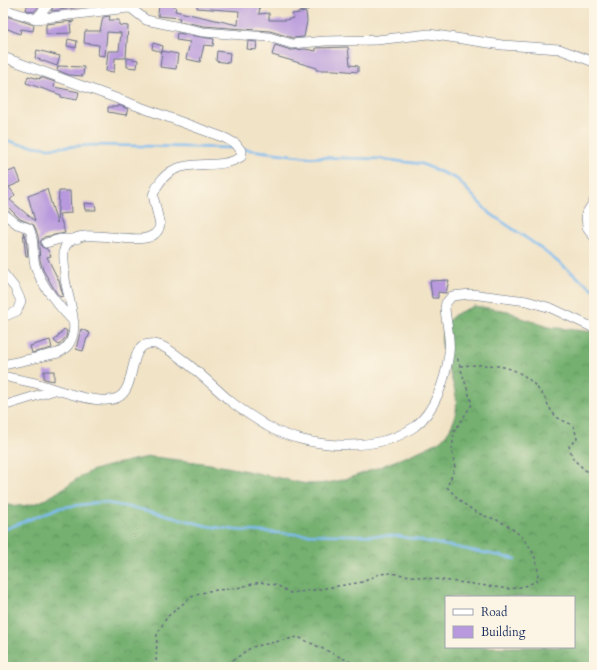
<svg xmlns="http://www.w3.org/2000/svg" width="597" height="670" viewBox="0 0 597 670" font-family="Cardo,serif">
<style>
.forest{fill:url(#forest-crowns);stroke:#487066;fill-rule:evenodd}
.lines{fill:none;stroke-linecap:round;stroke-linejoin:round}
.stream{stroke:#7dbbf1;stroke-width:2.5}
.building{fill:#b899dd}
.street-casing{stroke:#666e82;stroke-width:10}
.path{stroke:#666e82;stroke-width:1.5;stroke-dasharray:3 3;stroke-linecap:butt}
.street{stroke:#fff;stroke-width:9}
</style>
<defs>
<pattern id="forest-crowns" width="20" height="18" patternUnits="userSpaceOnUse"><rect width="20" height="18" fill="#74b06f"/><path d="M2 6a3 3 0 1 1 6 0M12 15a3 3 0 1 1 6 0" fill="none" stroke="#5e905e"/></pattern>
</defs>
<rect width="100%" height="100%" fill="#fcf5e5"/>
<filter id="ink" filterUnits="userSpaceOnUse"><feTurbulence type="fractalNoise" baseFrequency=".025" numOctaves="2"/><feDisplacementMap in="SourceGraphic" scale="8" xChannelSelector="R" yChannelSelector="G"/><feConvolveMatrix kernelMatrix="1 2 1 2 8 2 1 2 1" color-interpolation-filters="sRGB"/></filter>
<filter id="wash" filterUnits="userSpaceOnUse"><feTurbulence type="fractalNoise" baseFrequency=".012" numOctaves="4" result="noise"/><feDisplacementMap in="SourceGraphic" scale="16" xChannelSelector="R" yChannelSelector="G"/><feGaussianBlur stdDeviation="0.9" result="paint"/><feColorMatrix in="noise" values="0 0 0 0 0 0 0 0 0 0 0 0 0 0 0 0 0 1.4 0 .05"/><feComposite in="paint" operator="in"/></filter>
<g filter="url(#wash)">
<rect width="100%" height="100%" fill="#f1e3c6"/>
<path class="forest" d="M474,306L508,311L522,318L549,327L594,332V667H3V504C42,513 58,488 89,472C97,468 140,458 150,457C159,457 169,459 178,460C211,463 243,470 275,477C287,479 300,484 312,484C340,484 366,472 392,462C402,458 437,445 443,438C482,395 421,352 450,319C455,313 468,309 474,306ZM446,597H574V647H446Z"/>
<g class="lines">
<path class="stream" d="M3,139L19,144L48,148L92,145L235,148
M242,149L308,157L381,159L422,164L457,179L488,212L535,244L594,290
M3,530L58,508L101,502L156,512L207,526L236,530L294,534L398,536L516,559"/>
</g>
<g id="blocks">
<path class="building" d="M28,3H42L34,12L26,10Z
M56,3H93V5L51,11Z
M159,3H173V6L176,7L175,11L238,25L239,11L197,8V3H260L259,14L269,13V20H286L293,18L292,14L306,12L307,21L304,37L293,38L270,31L204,26L179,21L180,18L158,16Z
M298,3H306L308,10L300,12Z
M6,16L34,25L33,31L21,29L20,34L3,27Z
M110,16L109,20H119V25L128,26L126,58H115L114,72L106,71L108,51H119L121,33L107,32L105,56L98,55L99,45L84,43L85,31H100L103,17Z
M74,21L73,23L70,22L71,33L46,34V24Z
M177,33L214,39L213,46L204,45L200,62L186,59L190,42L176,40Z
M68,39L77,41L76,48L67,46Z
M248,41L257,42L256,50L247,49Z
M153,43L163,46L162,52L152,49Z
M275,45L291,50L305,49L316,51V48L348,47L350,65L358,66V72L335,70H316L317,68L272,55Z
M37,50L60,56L57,66L35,58Z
M162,51L178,54L176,69L160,67Z
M217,51L230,53L229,63L216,61Z
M127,58L138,60L137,68L127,67Z
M58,66L84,67L83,76L69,75L57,70Z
M28,76L40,79V77L55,82L54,87L79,92L77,100L61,97V95L26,83Z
M118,105L128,109L126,115L108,112V107H117Z
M16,169L21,182L9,187L15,195L10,200L35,221L28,196L47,189L57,223L59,191H70L71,213L59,214L65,233L44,237L40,242L42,247L47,249L51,256L47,257L59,281L63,296L60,297L56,292L43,270L40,260L38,236L34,225L20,219L6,205L3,207V196L6,193L3,185V174Z
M84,203L95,204L96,210H85Z
M23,232L26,238L28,256H26Z
M449,280L446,293L438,292V298H432L430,281Z
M64,329L67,331L66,337L59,345L54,341Z
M81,329L90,333L88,338H87L83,351L76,349Z
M50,340L52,348L32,353L30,346Z
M44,371H54V381L44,379Z"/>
</g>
</g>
<g filter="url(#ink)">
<use href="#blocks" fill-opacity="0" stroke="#666e82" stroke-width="1"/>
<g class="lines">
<g class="street-casing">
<path id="street" d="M3,9L36,19L50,3
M36,19L128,8L132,9L146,20L203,32L269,37L292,44L325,41L377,40L429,34L502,45L559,49L594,62
M3,57L225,138L236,144L242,152L241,157C212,175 171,148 153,195L160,225C153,258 80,218 65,247C63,251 64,257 64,262C65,269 64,276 66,284C70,306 85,340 58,353L3,365
M594,201L586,214L587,227L594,237
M3,213L17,224L29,228C35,240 32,253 35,265C40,284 60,308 74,322
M46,243L60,239H77
M3,273L15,288L21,301L17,311L3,317
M3,376C15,379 27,381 39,384C58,390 99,406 117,398C140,388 124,335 159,345C177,351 213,386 229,400C241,410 254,418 267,426C305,448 376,454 414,427C435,412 446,378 449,353C451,338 446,323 445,308L446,303L452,296L471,294L527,301L551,308L594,328
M3,406L55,390"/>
</g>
<path class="path" d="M460,366C494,363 521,364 542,394C547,400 548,407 553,413C556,419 568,422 574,426L577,439L569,446L573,459L594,478
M156,667L157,634L167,617L191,597L208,591L237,588L260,582L277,585L290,593L307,591L363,582L379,574L389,573L510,589L525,586L537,581C542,556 523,533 501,522C494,518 485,517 478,513C466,507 456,497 447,487L455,468L452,450L454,432L472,404L457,357
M223,667L252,647L298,637L361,667"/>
<use href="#street" class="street"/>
</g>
</g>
<rect width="597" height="670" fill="none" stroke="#fcf5e5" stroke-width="16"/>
<rect x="445" y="596" width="130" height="52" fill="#fcf5e5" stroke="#a2a6af"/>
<rect x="453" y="609" width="20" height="6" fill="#ffffff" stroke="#a2a6af"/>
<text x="481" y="616" font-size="12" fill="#1b2f5e">Road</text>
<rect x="453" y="626" width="20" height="12" fill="#b899dd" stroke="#a2a6af"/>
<text x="481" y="636" font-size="12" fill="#1b2f5e">Building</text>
</svg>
